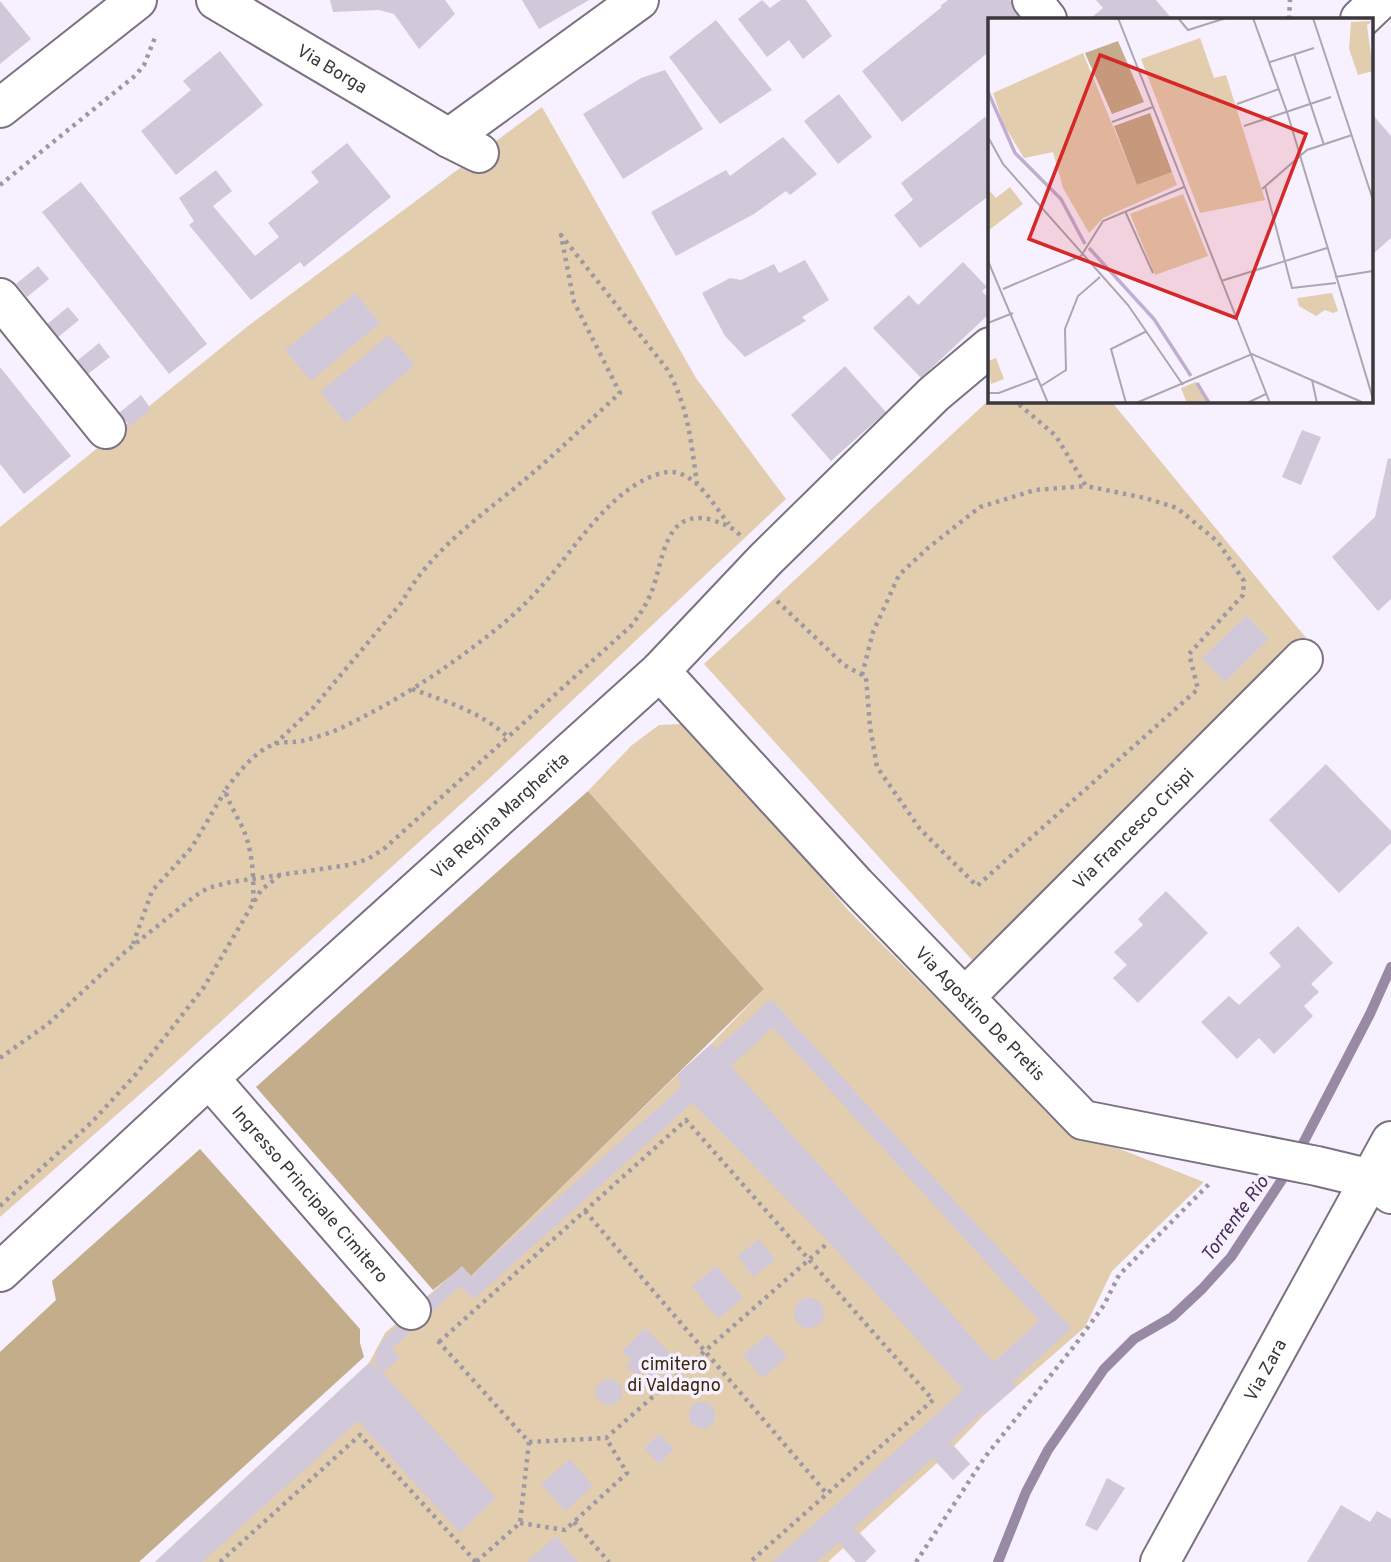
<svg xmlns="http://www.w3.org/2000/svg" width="1391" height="1562" viewBox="0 0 1391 1562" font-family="Overpass,sans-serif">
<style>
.green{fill:#e2ceaf}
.forest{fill:#c3ad8b}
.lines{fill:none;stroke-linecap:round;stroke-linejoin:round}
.stream{stroke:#988aa5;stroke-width:10}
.building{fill:#d1c8d9;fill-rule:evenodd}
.minor-casing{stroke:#7a7281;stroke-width:42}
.path{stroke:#9d98a2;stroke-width:4.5;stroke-dasharray:3.5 5;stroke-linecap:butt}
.minor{stroke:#fff;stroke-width:38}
.labels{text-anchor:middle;stroke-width:7;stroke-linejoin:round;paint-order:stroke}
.street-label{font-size:18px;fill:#3a373d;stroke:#f7f0fe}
.park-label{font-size:18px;fill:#38270a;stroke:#f7f0fe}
.water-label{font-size:19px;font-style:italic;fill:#492f5d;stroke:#f7f0fe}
.inset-river{fill:none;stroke:#c0aed1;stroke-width:3.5}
.inset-road{fill:none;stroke:#aba6b1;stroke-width:2}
.view{fill:#d62828;fill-opacity:0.15;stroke:#d62828;stroke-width:3.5}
.inset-edge{fill:none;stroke:#3a373d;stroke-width:3.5}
</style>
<rect width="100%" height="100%" fill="#f7f0fe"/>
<path class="green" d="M542,107L696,378L786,499L492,776L163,1074L0,1217V527L248,326Z
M990,399L1111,401L1307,639L972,960L704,664Z
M682,724L720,758L848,910L1064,1127L1204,1182L1112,1271L1085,1327L985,1414L954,1446L970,1464L953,1480L937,1463L860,1533L876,1551L865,1562H856L843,1548L828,1562H155L369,1363L385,1333L462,1266L472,1275L678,1074L711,1044L764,989L588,791L632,745L659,725Z"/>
<path class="forest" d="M588,791L764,989L471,1276L462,1267L433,1290L256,1087Z
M200,1149L360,1329V1343L364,1357L139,1562H0V1352L56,1300L52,1281Z"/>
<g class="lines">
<path class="stream" d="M1297,1155L1370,1014L1391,967
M998,1562L1026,1492L1048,1450L1104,1369L1134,1339L1172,1317L1202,1289L1231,1257L1289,1169"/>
</g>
<path class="building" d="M330,0H445L455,14L419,49L394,14L379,10L333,12Z
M522,0H589L539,29Z
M762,0L770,8L781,0H806L832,36L803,59L789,40L767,57L738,19Z
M948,0H1010L1025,19H990V51L902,122L862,71L942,7L940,6Z
M1096,0H1156L1172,19H1092L1091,18L1103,8Z
M0,1L31,39L0,64Z
M716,20L772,90L720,124L669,57Z
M220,51L263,105L176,175L141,131L191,90L183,81Z
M665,70L703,129L623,179L583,114L641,78Z
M839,94L872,137L838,164L804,121Z
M1372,114L1391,136V238L1372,255Z
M985,117L990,124V195L920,248L894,215L913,200L901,183Z
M783,137L817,174L790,195L786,191L754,214L676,256L651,212L726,170L730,176Z
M347,143L391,197L304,267L300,262L251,300L189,225L194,221L179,198L216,170L232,191L213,206L255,256L279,237L268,223L319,182L311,172Z
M81,182L207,344L169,374L42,212Z
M805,260L829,300L802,317L806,321L745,357L725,336L702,293L730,278L741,280L774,264L779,273Z
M963,262L987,287L982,291L990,300V313L921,378L873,328L909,295L918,305Z
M38,266L49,279L27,297L16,284Z
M355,293L380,323L311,381L285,350Z
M68,307L79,320L57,338L46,325Z
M389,335L415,365L346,423L320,392Z
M99,343L110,357L88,374L77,361Z
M845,366L886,412L831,461L791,415Z
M0,367L71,456L24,494L0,464Z
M141,395L151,409L130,426L119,413Z
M1302,430L1321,437L1301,485L1282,477Z
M1388,458L1391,459V599L1378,611L1332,557L1375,517Z
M1246,616L1269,639L1225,682L1202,658Z
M1326,764L1391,831V843L1339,893L1269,820Z
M1166,891L1208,933L1138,1003L1113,978L1127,965L1114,952L1143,925L1138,919Z
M1298,926L1333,963L1311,984L1319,992L1304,1006L1313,1016L1274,1054L1259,1038L1237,1059L1201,1022L1229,996L1239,1005L1281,966L1269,953Z
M771,999L1071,1328L1013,1382L1016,1387L985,1414L983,1412L950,1442L970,1464L953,1480L933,1458L854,1528L876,1551L865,1562H856L839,1542L817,1562H772L963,1390L829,1242L692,1103L474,1299L460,1286L392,1349L400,1357L383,1373L496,1498L460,1533L358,1421L202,1562H155L369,1363L383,1373L374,1363L378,1347L386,1336L462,1266L471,1276L680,1088L678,1074L711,1044L716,1049ZM773,1027L1039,1321L994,1362L731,1066Z
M759,1239L775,1260L753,1277L738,1256Z
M717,1266L743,1298L718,1319L692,1286Z
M794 1313a15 15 0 1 1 30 0a15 15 0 1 1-30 0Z
M645,1328L674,1357L651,1380L642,1371L637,1376L626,1366L632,1360L622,1351Z
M768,1334L787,1357L762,1378L743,1355Z
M596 1392a13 13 0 1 1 26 0a13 13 0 1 1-26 0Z
M689 1415a13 13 0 1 1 26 0a13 13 0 1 1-26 0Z
M659,1434L674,1449L659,1464L644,1448Z
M570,1459L593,1486L565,1511L541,1484Z
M1107,1478L1125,1488L1097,1531L1085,1525Z
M1341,1505L1370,1522L1377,1511L1391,1519V1562H1307Z
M556,1536L578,1562H527Z"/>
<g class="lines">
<g class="minor-casing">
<g id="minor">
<path id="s1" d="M216,0L449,138L479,153"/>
<path d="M1032,0L1047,19"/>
<path d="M1360,19L1380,0"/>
<path d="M0,108L137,0"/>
<path d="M449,138L639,0"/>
<path d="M0,298L106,429"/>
<path id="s2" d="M660,671L856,885L1083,1120L1317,1166L1371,1179L1391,1194"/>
<path id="s3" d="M965,997L1303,659"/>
<path id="s4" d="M209,1078L411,1310"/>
<path id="s5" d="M0,1272L209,1078L660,671L765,560L934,394L990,347"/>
<path id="s6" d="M1160,1562L1391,1141"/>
</g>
</g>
<path class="path" d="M1289,19L1290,0
M0,185L136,75L144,65L156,35
M777,601L844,665L866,677L870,727L877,767L920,829L977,886L1198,689L1189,654L1243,595L1244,581L1218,542L1177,508L1145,498L1086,486L1056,436L1015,401
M862,675L873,632L899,575L928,548L980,507L1035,490L1086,486
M412,689C448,702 481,712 509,738
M275,744L313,708L402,602C430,550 484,514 528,477C560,450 589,421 620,393L574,302L561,235L667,369C688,405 691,442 697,483
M253,902C254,880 253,858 246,836C240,820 230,807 225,790C238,774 254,751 275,744C283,741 293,743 302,741C318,737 337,731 351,723C402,698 450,666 494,631C513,616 531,599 547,580C577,545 614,485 662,473C693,465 712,504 729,524
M133,944L152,891L192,847L225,791
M0,1058L48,1024L125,952L195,896L208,888L231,882L349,865L368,859L385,848L631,626C639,615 646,606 651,593C664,562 663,507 712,520C724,524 731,526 740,535
M0,1206L92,1122L136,1074L204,987L261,890L279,876
M585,1211L827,1494
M438,1341L529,1442L520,1523L476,1562
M439,1342L686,1120L933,1400L750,1562
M529,1442L606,1438L829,1242
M574,1522L609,1562
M520,1523L565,1530L627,1473L606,1438
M220,1562L360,1435L476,1562
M916,1562L985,1457L1075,1345L1104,1305L1119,1275L1211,1182"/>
<use href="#minor" class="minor"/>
</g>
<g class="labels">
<g class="street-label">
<text dy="6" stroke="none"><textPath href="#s1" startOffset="135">Via Borga</textPath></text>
<text dy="6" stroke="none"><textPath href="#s5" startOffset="677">Via Regina Margherita</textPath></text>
<text dy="6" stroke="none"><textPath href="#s3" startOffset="238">Via Francesco Crispi</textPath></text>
<text dy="6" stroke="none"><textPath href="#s2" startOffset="469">Via Agostino De Pretis</textPath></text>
<text dy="6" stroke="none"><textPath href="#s4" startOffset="154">Ingresso Principale Cimitero</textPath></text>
<text dy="6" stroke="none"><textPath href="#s6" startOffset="219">Via Zara</textPath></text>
</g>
<g class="park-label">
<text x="674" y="1370">cimitero<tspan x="674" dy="21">di Valdagno</tspan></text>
</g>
<g class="water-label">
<text transform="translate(1234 1218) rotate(-54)" y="7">Torrente Rio</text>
</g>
</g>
<g transform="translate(988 18)">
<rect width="385" height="385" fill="#f7f0fe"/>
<path d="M385,3L379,7L385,53L370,57L361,31L363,4ZM212,20L226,60L238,57L277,182L212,195L153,41ZM95,35L149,167L184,154L189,167L115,200L101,215L75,170L65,134L36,140L16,107L5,75ZM22,169L35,186L0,213V171L8,180ZM195,176L220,238L167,257L142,196ZM344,275L350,293L345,295L337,292L328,298L311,288L309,280ZM8,340L16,361L3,366L0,343ZM208,364L224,385H194L198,383L193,370Z" fill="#e2ceaf"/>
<path d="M130,23L156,84L124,96L97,35ZM162,95L184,154L149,167L126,108Z" fill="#c3ad8b"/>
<path class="inset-river" d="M0,74L27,135L73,181L97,226M101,230L166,301L203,358M209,365L221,385"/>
<path class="inset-road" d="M130,0L282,385M190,0L200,12L238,0M265,0L299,94L385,381M325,0L385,182M306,36L336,127M282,44L326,30M249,86L291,71M124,104L165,89M256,108L343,79M0,119L15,146L140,287L195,367M277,168L304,270L348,265M274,171L319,132L364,117M137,193L165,255M0,243L60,385M347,259L385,253M233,263L339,230M15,271L93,238L115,203L196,169M0,305L25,295M324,362L329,385M53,368L78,352L77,311L90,278L112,259M0,375H11L50,360M138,385L123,331L159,313M148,385L264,336L376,385M259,385L278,376"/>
<path class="view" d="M112,37L318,116L248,300L41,221Z"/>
<rect width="385" height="385" class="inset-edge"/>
</g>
</svg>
